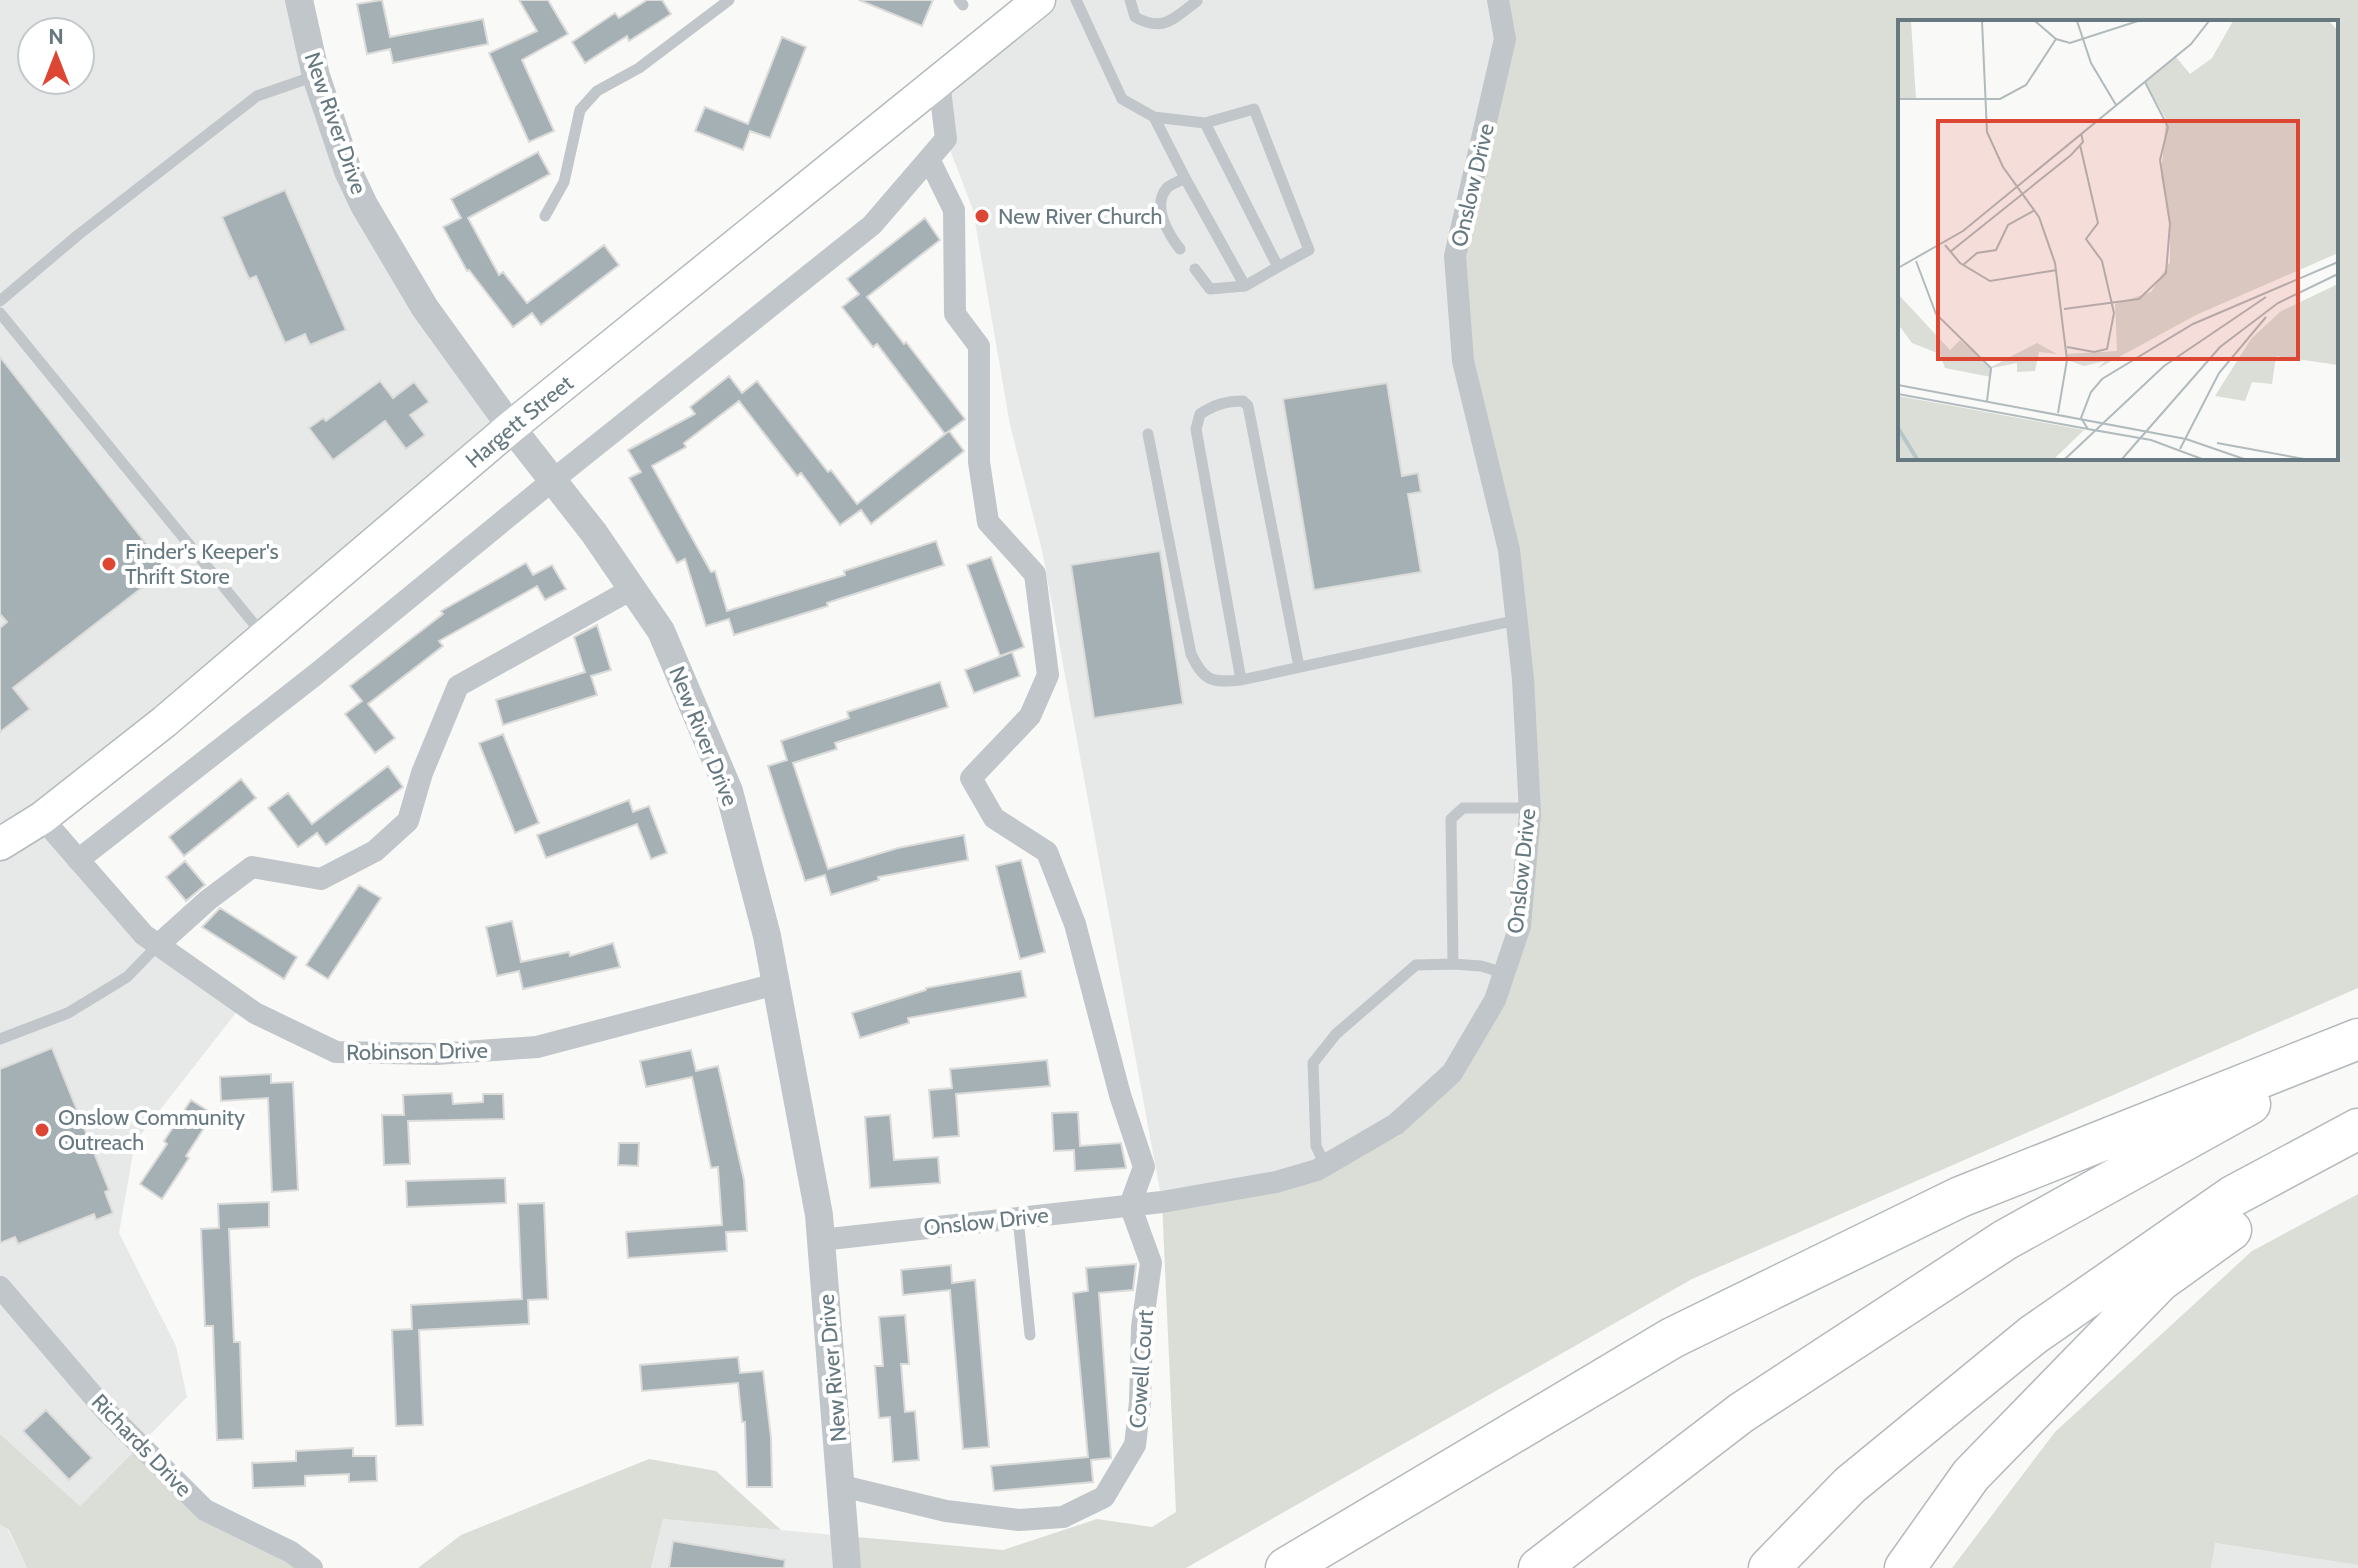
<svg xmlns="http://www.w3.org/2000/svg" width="2358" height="1568" viewBox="0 0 2358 1568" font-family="Cabin,sans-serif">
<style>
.built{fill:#e7e9e8;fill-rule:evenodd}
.green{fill:#daded7;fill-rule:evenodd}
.building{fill:#a5b0b5;stroke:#dbdbda;stroke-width:2}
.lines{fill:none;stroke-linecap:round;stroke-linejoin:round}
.secondary-casing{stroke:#b3babd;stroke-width:35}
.motorway-casing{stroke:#b4b9bc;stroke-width:43}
.service{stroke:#c0c6c9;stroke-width:11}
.minor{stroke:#c0c6c9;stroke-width:22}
.tertiary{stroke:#c0c6c9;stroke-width:28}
.secondary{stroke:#fff;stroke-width:32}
.motorway{stroke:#fff;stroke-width:40}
.poi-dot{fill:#dd4633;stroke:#fff;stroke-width:3}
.labels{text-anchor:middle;stroke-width:8;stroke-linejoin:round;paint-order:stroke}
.street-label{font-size:22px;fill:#667981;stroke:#fff}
.poi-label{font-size:22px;fill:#667981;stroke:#fff;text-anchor:start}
.inset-river{fill:none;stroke:#b6c5c7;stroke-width:4}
.inset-road{fill:none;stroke:#b1babd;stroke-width:2}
.view{fill:#dd4633;fill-opacity:0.15;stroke:#dd4633;stroke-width:4}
.inset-edge{fill:none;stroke:#667981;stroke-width:4}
</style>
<rect width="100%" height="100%" fill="#f9f9f7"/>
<path class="built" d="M0,0H299L348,171L511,427L42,817L144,935L242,1005L135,1142L119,1233L176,1346L187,1397L80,1506L0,1434ZM32,32H80V80H32Z
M1039,0H1498L1523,679L1520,926L1452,1073L1345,1154L1162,1202L1042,550L1010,425L973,210L946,139L939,81Z
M663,1519L845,1536L847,1568H651Z
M0,1525L8,1530L27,1568H0Z
M2214,1543L2358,1565V1568H2211Z"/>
<path class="green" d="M1498,0H2358V988L1692,1279L1186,1568H847L845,1536L1003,1550L1097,1519L1152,1527L1176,1512L1162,1202L1317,1170L1452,1073L1520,926L1523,679L1463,361L1455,256L1505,39ZM1900,22H2336V458H1900Z
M2358,1194V1565L2215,1543L2211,1568H1952L2055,1432L2252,1251Z
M0,1434L80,1506L144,1441L165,1471L312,1568H27L9,1530L0,1525Z
M649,1459L716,1471L781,1530L663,1519L651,1568H418L461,1535Z"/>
<path class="building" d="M382,0L390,37L483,19L488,44L393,63L390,49L367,54L357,4Z
M519,0H548L568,34L522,60L554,131L529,142L489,53L537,31Z
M647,0H662L671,14L629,41L627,36L585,63L572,42L615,13L619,18Z
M859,0H933L922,26Z
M782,37L806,47L770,138L750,131L743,150L695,131L705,107L748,124Z
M538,152L550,174L468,218L499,275L503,272L527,303L604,245L619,265L541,325L532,313L513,327L469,270L467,271L443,227L461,218L451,199Z
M285,190L346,330L310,345L305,334L285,343L256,276L249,279L222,217Z
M925,218L940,240L867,297L904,344L906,342L965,419L945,434L877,344L873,347L842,307L859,294L847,279Z
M0,357L166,569L13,688L30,709L0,732V628L7,622L0,614Z
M729,376L742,393L757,381L828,472L831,470L857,504L949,431L964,451L871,524L861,510L840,525L801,473L797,476L739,401L684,443L686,447L652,466L711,572L715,571L727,611L845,575L844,571L936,541L944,565L827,603L828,606L734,635L729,619L706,626L685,559L677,563L629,478L641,472L628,450L695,414L690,407Z
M380,381L393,398L414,382L429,402L410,415L425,435L406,449L385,421L333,460L309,428L323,418L326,421Z
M1387,383L1402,476L1418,473L1421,492L1408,494L1421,572L1314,590L1283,399Z
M1160,551L1183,704L1094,718L1071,565Z
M991,557L1024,647L1000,656L967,565Z
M526,563L533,575L552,565L566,589L545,600L537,586L439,641L443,646L368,704L395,738L375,753L345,714L362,701L350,686L443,614L441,611Z
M597,625L611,670L591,676L597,695L503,725L496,700L585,672L574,637Z
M1012,652L1020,676L974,693L965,670Z
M940,682L948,707L835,743L837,749L793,763L828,869L898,848L964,835L968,860L878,877L879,880L831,895L825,875L805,881L768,766L787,760L781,741L849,718L847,712Z
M503,734L539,823L515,833L479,743Z
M388,766L403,787L326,845L317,833L298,847L268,808L288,793L312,824Z
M241,779L256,798L184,856L169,837Z
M629,800L633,812L649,806L667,853L651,859L637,824L546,858L537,835Z
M1021,860L1045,952L1020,959L996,866Z
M185,861L205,885L186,901L166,877Z
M359,885L381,898L328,979L306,965Z
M220,908L297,957L284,979L202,927Z
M512,921L521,962L569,952L570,956L613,943L620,967L523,989L519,971L497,976L486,927Z
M1021,971L1026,997L908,1018L909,1023L860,1038L852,1013L926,990V988Z
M52,1048L109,1190L105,1192L113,1213L96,1220L94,1214L18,1244L15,1237L0,1243V1069Z
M691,1050L696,1071L718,1066L744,1180L747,1231L726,1232L727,1251L628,1258L626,1232L722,1225L718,1167L711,1168L692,1077L646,1087L640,1061Z
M1047,1060L1050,1086L956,1094L959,1136L933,1138L929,1090L952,1088L950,1069Z
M271,1074V1083L293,1082L298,1190L272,1192L268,1098L221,1101L220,1077Z
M452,1093L453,1104L483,1102V1094H503L504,1119L408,1121L410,1164L384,1165L382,1115H404L403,1095Z
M191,1100L213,1114L186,1156L189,1158L162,1199L140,1184L167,1144L164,1141Z
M1078,1112L1080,1146L1121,1143L1126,1168L1075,1171L1074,1150L1054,1151L1052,1113Z
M890,1115L894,1160L938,1157L940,1183L870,1188L865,1117Z
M619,1143H639L638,1166L618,1165Z
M505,1178L506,1203L407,1207L406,1181Z
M269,1202V1227L229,1229L234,1342H240L243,1439L217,1440L213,1326H205L201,1229L219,1228L218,1204Z
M544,1203L548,1299L528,1300L529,1324L419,1330L423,1425L396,1426L392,1330L412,1329L411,1305L522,1299L518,1204Z
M1136,1264L1133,1290L1099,1293L1111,1458L1091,1460L1093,1482L994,1491L991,1466L1088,1457L1073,1293L1088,1291L1086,1268Z
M951,1265L952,1283L975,1280L989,1447L963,1449L950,1290L903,1295L901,1270Z
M905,1315L909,1364H901L905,1412L915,1411L919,1460L893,1462L890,1417L879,1418L875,1366H883L879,1317Z
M738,1357L740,1373L763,1371L771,1438L772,1487H747L745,1422H742L738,1383L642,1391L640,1365Z
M46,1410L92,1458L69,1480L23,1431Z
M353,1448V1456H376L377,1481L349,1482V1474L305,1476V1486L253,1488L252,1463L296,1461V1451Z
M673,1541L785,1560L784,1568H669Z"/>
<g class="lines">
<g class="secondary-casing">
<g id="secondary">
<path id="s1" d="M0,844L42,818L164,722L511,427L1039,0"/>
</g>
</g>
<g class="motorway-casing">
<path id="motorway" d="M1286,1568L1672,1338L1960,1197L2358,1039
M1539,1568L1741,1413L2005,1240L2250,1104
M1769,1568L1850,1485L2033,1335L2233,1196L2358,1129
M1905,1568L1971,1475L2160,1281L2231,1230"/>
</g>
<path class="service" d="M959,0L963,5
M1076,0L1122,99L1154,117L1185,178C1180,181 1171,184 1167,188C1151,206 1169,235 1180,249
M1130,0L1135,17C1164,33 1174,18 1197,1
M1154,117L1205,123L1278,267L1245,286
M1205,123L1254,109L1309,250L1278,267
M1185,178L1245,286L1210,289L1195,269
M545,216L564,182L580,110L597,91L639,68L729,0
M0,301L78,235L257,96L315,76
M0,313L263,635
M1148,434L1191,654C1204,681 1211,683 1241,680L1517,620
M1241,680L1196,429L1200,414C1214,405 1226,401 1243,401L1248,406L1299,667
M1504,973L1481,966L1453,964L1451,819L1463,808H1530
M0,1039L68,1013L127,977L158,945
M1325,1165L1316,1146L1313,1063L1336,1034L1416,965L1453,964
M1018,1218L1030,1335"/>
<path class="minor" d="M42,818L144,935L255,1013L336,1052L436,1054L537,1047L776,984
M78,860L315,675L553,480L872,225L946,139L939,81
M158,945L208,900L252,867L321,879L375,851L408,821L422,773L458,686L632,589
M821,1240L1162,1202L1276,1182L1317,1170L1396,1124L1452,1073L1495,1000L1520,926L1530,813L1523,679L1509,550L1463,361L1455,256L1505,39L1498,0
M0,1287L107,1412L205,1510L291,1552L312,1568
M842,1486L946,1511L1019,1520L1063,1517L1104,1497L1135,1445L1140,1402L1142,1327L1151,1263L1130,1205L1144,1167L1120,1095L1075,924L1047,852L994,818L971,778L1030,716L1048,675L1035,574L988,522L979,462V346L955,314L954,210L929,159"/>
<path class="tertiary" d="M299,0L316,76L348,171L364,205L425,308L511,427L594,533L661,631L729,791L767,936L819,1215L847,1568"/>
<use href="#secondary" class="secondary"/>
<use href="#motorway" class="motorway"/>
</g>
<g class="poi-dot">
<circle cx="982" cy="216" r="8"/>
<circle cx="109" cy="564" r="8"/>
<circle cx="42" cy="1130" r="8"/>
</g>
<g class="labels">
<g class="street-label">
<text transform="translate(336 123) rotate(71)" y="8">New River Drive</text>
<text transform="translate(1472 185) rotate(-77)" y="8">Onslow Drive</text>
<text dy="8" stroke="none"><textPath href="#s1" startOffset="670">Hargett Street</textPath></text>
<text transform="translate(704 736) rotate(68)" y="8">New River Drive</text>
<text transform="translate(1521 871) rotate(-84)" y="8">Onslow Drive</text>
<text transform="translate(417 1051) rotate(-1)" y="8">Robinson Drive</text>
<text transform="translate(986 1221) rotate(-6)" y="8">Onslow Drive</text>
<text transform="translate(832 1368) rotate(-95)" y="8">New River Drive</text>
<text transform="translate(1141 1369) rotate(-86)" y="8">Cowell Court</text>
<text transform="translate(142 1445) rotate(46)" y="8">Richards Drive</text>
</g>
<g class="poi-label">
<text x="998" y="224">New River Church</text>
<text x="125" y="559">Finder's Keeper's<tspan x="125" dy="25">Thrift Store</tspan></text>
<text x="58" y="1125">Onslow Community<tspan x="58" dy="25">Outreach</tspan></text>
</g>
</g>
<g transform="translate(1898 20)">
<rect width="440" height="440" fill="#f9f9f7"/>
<path d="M0,1H13L18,79H0ZM335,1H431L440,11V233L298,295L199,349L207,341L186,346L169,340V334L219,331L217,284L253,272L272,242V204L263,156L268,99L247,62L277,36L292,54L314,38ZM440,264V345L378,336L374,364L354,362L347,381L317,376L353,319L383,291ZM0,274L52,330L62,320L93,347L139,323L159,334L141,332L137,351L119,352V343L94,348L93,357L47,348L42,334L14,323L0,304ZM0,376L186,410L156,439H0Z" fill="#daded7"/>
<path class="inset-river" d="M0,408L19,439"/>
<path class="inset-road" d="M84,1L89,112L105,147L141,197L157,243L169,340L160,393M137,1L158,19L172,23L240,1M179,1L193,43L218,85M0,79H102L128,65L158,19M47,225L62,243L92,261L159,250M52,232L173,135L185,122L183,113M18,241L38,294L93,348L89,381M65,245L79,233L98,230L110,205L137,190M0,248L65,211L293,24L311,1M166,289L241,279L268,253L272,204L262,140L270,107L247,62M169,327L196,332L209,329L216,293L204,241L188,219L200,203L182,125M0,365L288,419M0,374L190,409M288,419L346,439M319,423L406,439M282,429L321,353L368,297M167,439L266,346L368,277M224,439L322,327L380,283L440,254M304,439L253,420L190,409L183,398L193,372L204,359L295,304L440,242"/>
<path class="view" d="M40,101H400V339H40Z"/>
<rect width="440" height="440" class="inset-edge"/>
</g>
<g transform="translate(56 56)"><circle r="38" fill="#ffffff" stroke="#c2c9cd" stroke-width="2"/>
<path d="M0-6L14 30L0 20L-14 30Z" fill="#dd4633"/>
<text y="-12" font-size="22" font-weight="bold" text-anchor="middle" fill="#667981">N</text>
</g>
</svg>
